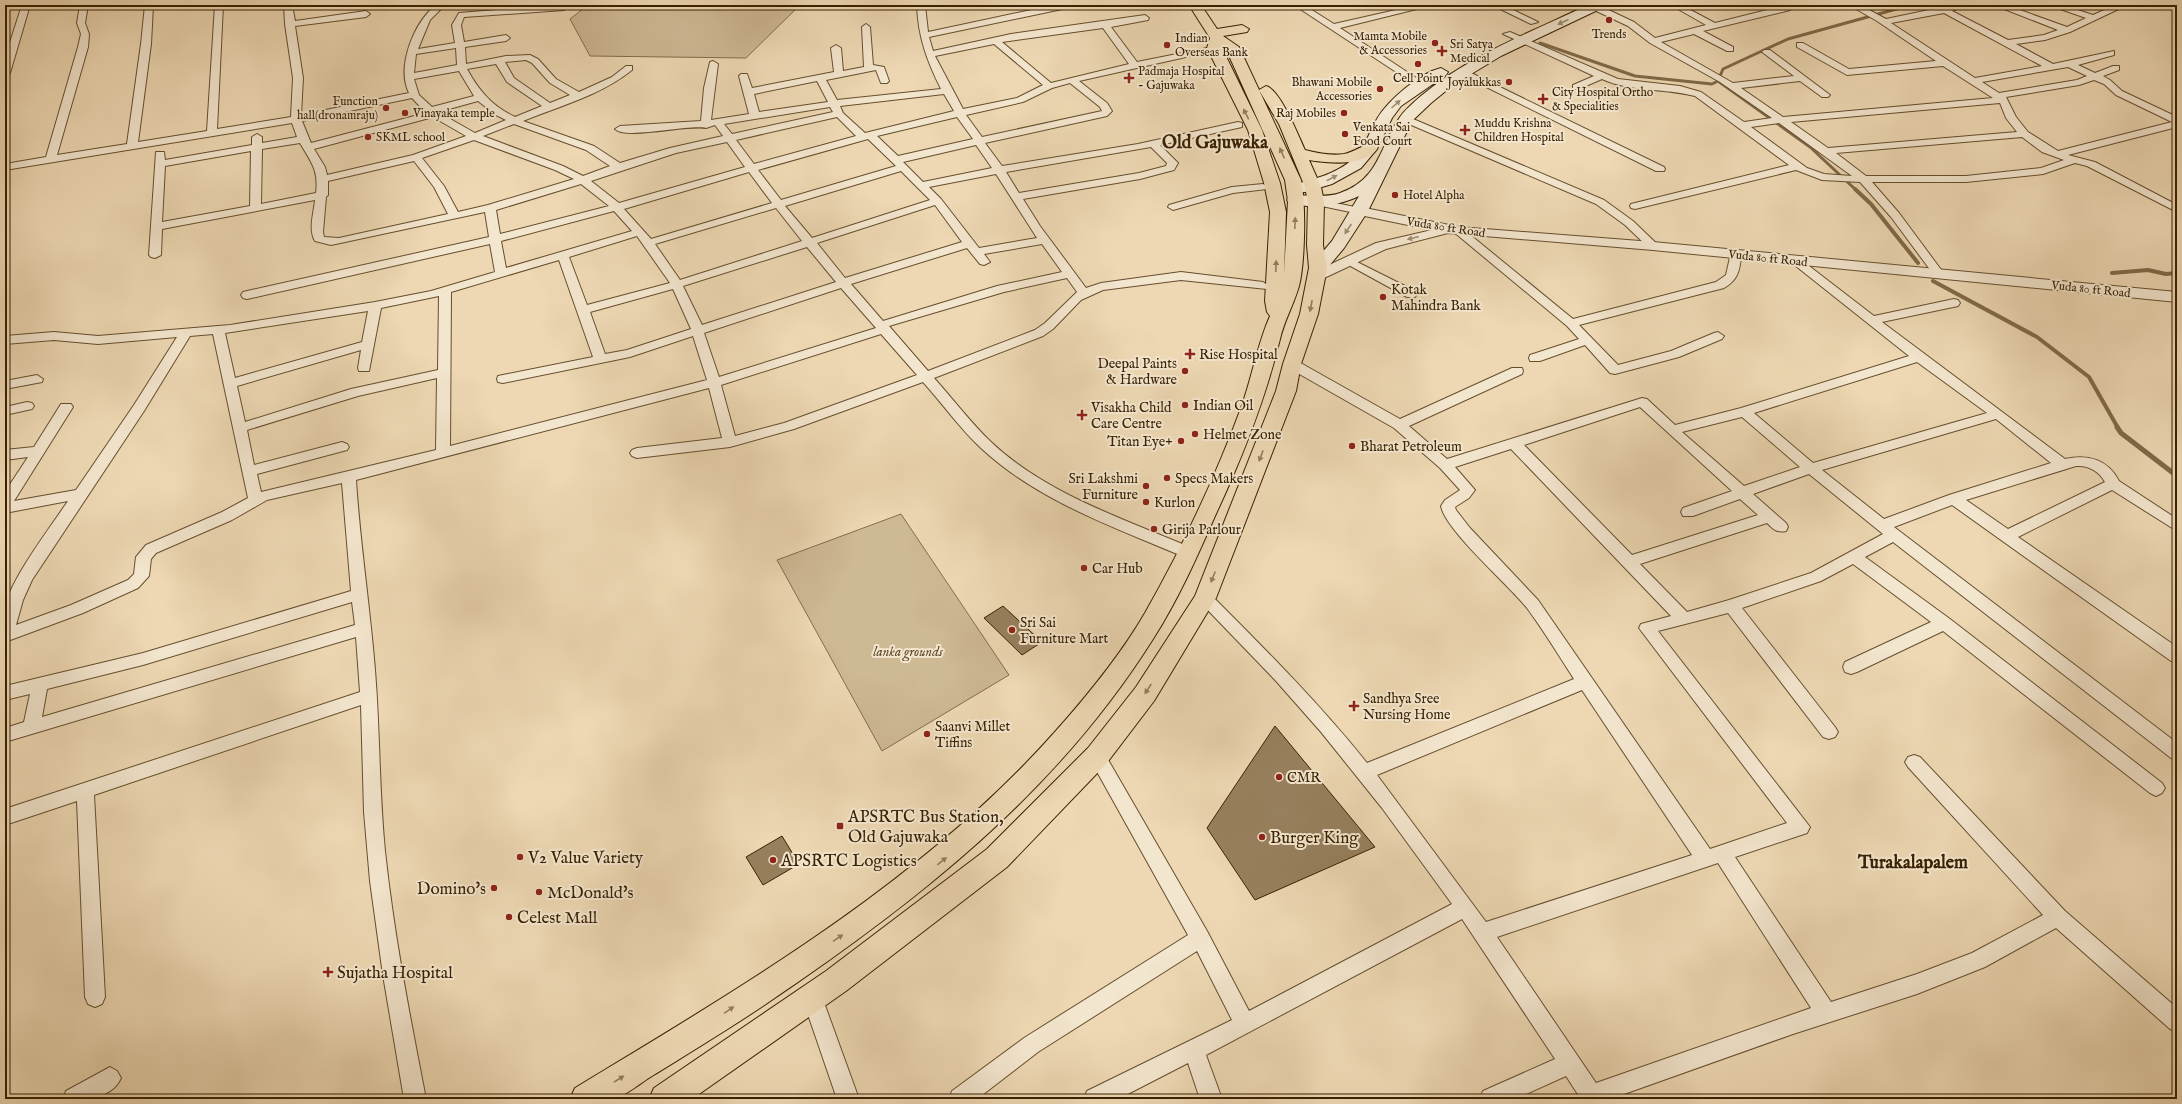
<svg xmlns="http://www.w3.org/2000/svg" width="2182" height="1104" viewBox="0 0 2182 1104" font-family="'IM FELL English',serif">
<style>
.green{fill:#ceb995;stroke:#846c4c}
.lines{fill:none;stroke-linecap:round;stroke-linejoin:round}
.stream-far2{stroke:#806948;stroke-width:3}
.stream-far1{stroke:#806948;stroke-width:4}
.stream{stroke:#806948;stroke-width:5}
.building{fill:#97805e;stroke:#392002}
.minor-casing{stroke:#664e2e;stroke-width:2}
.tertiary-casing{stroke:#664e2e;stroke-width:2}
.secondary-casing{stroke:#392002;stroke-width:2}
.primary-casing{stroke:#392002;stroke-width:2}
.minor{fill:#f3e6ce;fill-rule:evenodd}
.tertiary{fill:#f3e6ce;fill-rule:evenodd}
.secondary{fill:#f3e6ce;fill-rule:evenodd}
.primary{fill:#edd8b3;fill-rule:evenodd}
.oneway{fill:#9f8d72}
.oneway2{fill:#937c5a}
.poi-dot{fill:#8f2418;stroke:#f3e6ce;stroke-width:1.5}
.labels{text-anchor:middle;stroke-width:4;stroke-linejoin:round;paint-order:stroke}
.far-poi-label{font-size:12px;fill:#392002;stroke:#f3e6ce;text-anchor:start}
.far-street-label{font-size:12px;fill:#392002;stroke:#f3e6ce}
.poi-label{font-size:14px;fill:#392002;stroke:#f3e6ce;text-anchor:start}
.park-label{font-size:14px;font-style:italic;fill:#5e4627;stroke:#f3e6ce}
.near-poi-label{font-size:17px;fill:#392002;stroke:#f3e6ce;text-anchor:start}
.far-town-label{font-size:18px;font-weight:bold;fill:#392002;stroke:#f3e6ce}
.near-neighbourhood-label{font-size:18px;font-weight:bold;fill:#392002;stroke:#f3e6ce}
</style>
<rect width="100%" height="100%" fill="#edd8b3"/>
<filter id="stains"><feTurbulence type="fractalNoise" baseFrequency=".005" numOctaves="4"/><feColorMatrix values="0 0 0 0 .2 0 0 0 0 .09 0 0 0 0 .02 0 0 0 .5 -.17"/></filter>
<radialGradient id="worn" r=".72"><stop offset=".6" stop-color="#630" stop-opacity="0"/><stop offset="1" stop-color="#630" stop-opacity=".3"/></radialGradient>
<path class="green" d="M588,5H800L746,58L590,56L570,19Z
M901,514L1009,675L882,751L777,560Z"/>
<g class="lines">
<path class="stream-far2" d="M1540,43L1635,76L1712,84L1718,81L1723,69L1788,39L1911,5
M1718,81L1810,147L1856,190"/>
<path class="stream-far1" d="M1855,189L1871,204L1918,263
M2112,273L2148,270L2166,274L2177,273
M1933,281L2037,337L2089,377L2118,428"/>
<path class="stream" d="M2117,427L2121,433L2177,476"/>
</g>
<path class="building" d="M1003,606L1042,642L1022,655L984,618Z
M1275,726L1375,847L1255,900L1207,828Z
M782,836L799,864L763,885L746,857Z"/>
<g class="lines">
<g class="minor-casing">
<path id="minor" d="M22,5H30L10,73L5,76V58Z
M80,5H88L85,23L89,34L88,47L57,155L127,144L141,44L145,5H153L151,44L138,142L207,131L215,5H223L217,129L291,117L293,78L285,24L284,5H292L295,21L366,11L370,14L366,17L295,26L303,78L301,115L409,93C396,67 414,22 436,5H445L430,20L418,49L455,43L452,25L459,13L561,5L565,8L564,10L464,17L461,25L464,42L506,35L510,38L506,41L465,47L466,64L506,56L530,55L538,59L556,79L579,92L612,77L626,66H632V70C601,95 560,106 523,121L594,146L620,163L670,148L723,136L715,125L706,128C690,124 625,140 615,129L620,126L701,121L704,88L710,62L713,61L718,64L711,120L749,114L739,76L741,74H747L752,88L834,72L831,48L836,45L841,48L843,71L864,67L862,27L866,24L870,27L873,65L884,67L889,81L887,83H881L876,70L826,80L837,100L941,89C927,61 918,37 917,5H925L928,32L1055,5H1071L1067,8L929,37L933,51L1011,34L1145,15L1149,18L1148,20L1111,27L1137,62L1217,46V50L1079,81L1107,103L1112,111L1107,116L985,143L1002,166L1138,144L1238,122L1242,123V127L1160,145L1178,163L1174,170L1140,179L1023,199L1040,226L1086,288L1101,283L1181,272L1263,282L1269,286L1267,289L1181,280L1103,290L1081,300L1053,329L1043,336L934,378C953,399 971,423 991,442C1046,494 1124,519 1192,548L1194,552L1192,556L1187,557L1182,556C1113,527 1037,500 982,449C960,429 943,404 923,382L794,429L730,447L637,458L632,456L630,453L632,450L637,448L722,438L709,388L356,480C360,544 370,606 375,670C380,730 379,791 385,851C394,935 410,1017 426,1099H404L383,975L370,881L364,812L361,705L94,795L105,997L102,1004L95,1007L88,1004L85,997L77,801L5,825V809L360,692L356,637L5,742V728L24,722L30,694L5,700V686L143,653L351,591L342,483L267,500L232,520L156,553L151,559L149,576L138,588L83,613L5,642C5,631 4,619 5,608C9,581 52,525 68,501L5,513V492L28,457L5,460V450L34,447L61,404H71L73,407L14,501L76,490L134,405L177,337L98,344L54,340L5,344V336L54,332L98,336L230,325L375,302L431,291L495,272L490,244L247,299L243,298L241,295L243,292L247,291L489,237L485,212L331,245L315,241C308,230 314,212 315,200L162,229L161,255L155,258L151,257L149,255L156,152H164L165,160L252,145V137L257,134L262,137V143L297,137L292,123L5,170V164L46,157L78,47L81,34L77,23ZM1103,28L1129,64L1051,83L1002,42ZM994,44L1043,85L1017,98L963,109L935,56ZM456,48L457,65L414,73L416,54ZM526,60L532,63L550,83L570,95L550,103L514,78L505,62ZM496,64L507,82L542,106L515,117C492,106 479,91 467,69ZM459,71L474,96L432,107L419,95L414,79ZM817,81L828,102L759,112L754,94ZM1070,83L1100,107L1102,111L982,137L966,115L1023,102L1052,88ZM944,94L954,111L865,133L843,113L840,106ZM412,98L426,113L311,143L302,121ZM478,101L496,115L506,120L475,133L438,112ZM830,107L833,112L732,134L724,124ZM433,117L466,136L413,155L327,175L325,167L314,149ZM837,117L856,136L754,164L736,140ZM957,117L973,139L898,156L877,136ZM514,124L586,150L610,166L583,176L563,166L483,136ZM868,139L896,166L781,200L758,170ZM474,140L555,170L574,179L488,205L458,212L444,186L422,158ZM727,142L745,167L619,203L591,181L676,153ZM300,143C311,162 319,170 316,193L261,204L262,149ZM976,145L992,168L923,182L903,162ZM1151,147L1167,163L1166,166L1139,173L1019,193L1006,172ZM251,151L250,206L162,222L165,166ZM414,161L434,187L448,214L339,238L324,237L323,232L326,197L328,195V181ZM901,171L930,200L812,238L785,206ZM749,172L772,203L651,239L624,209ZM996,174L1037,238L979,248L941,199L929,187ZM581,184L609,206L500,234L496,210ZM935,205L962,242L845,278L817,243ZM776,208L802,241L680,280L655,244ZM614,211L632,231L506,268L501,241ZM637,236L670,283L587,305L569,257ZM1042,244L1062,272L997,286L883,321L851,284L967,248L980,264L984,265L990,262L984,254ZM807,247L836,282L702,325L683,286ZM559,260L593,357L498,376L497,379L498,382L503,383L630,357L693,336L707,380L450,446L451,292ZM1067,278L1077,292L1045,323L1035,330L928,371L889,326L1004,292ZM841,288L876,328L719,377L704,333ZM673,289L691,329L627,350L605,354L590,312ZM439,296L438,370L351,389L245,422L237,386L361,350L358,368L359,371H369L381,308ZM368,311L362,342L235,378L225,333ZM213,334L248,498L222,512L146,545L136,557L134,574L128,580L71,605L16,625L23,600L32,580L144,411L190,336ZM881,334L917,375L784,423L735,436L721,385ZM437,378L436,450L261,492L257,474L347,450L349,447L347,444L342,442L254,465L247,430L358,396ZM352,602L355,625L42,717L47,689L143,665Z
M1294,5H1304L1334,24L1418,5H1433L1340,28L1427,85L1425,87H1419Z
M1492,5H1503L1538,22L1531,24Z
M1592,5H1598L1634,22L1655,38L1706,25L1671,5H1681L1715,23L1779,7L1777,5L1790,6V10L1703,31L1733,47V51H1727L1694,34L1661,42L1733,83L1794,76L1762,52L1764,50H1770L1830,95L1828,97H1822L1800,81L1741,88L1783,117L1993,98L1943,66L1847,75L1797,47V43H1803L1849,69L1936,61L1877,21L1849,5H1860L1886,19L1953,5H1966L1952,11L2008,40L2044,35L2058,30L1994,5H2006L2067,27L2086,18L2049,5H2062L2093,15L2116,5H2127L2070,32L2045,40L2016,44L2053,64L2114,51V55L2078,65L2095,73L2113,66H2119V70L2103,76L2110,80L2122,91L2177,117V127L2068,155L2095,162L2177,205V212L2087,166L2075,163L2043,174L1966,182H1872L1899,213L1942,271L1944,273L1942,275H1934L1891,217L1860,182L1822,180L1796,170L1635,209L1631,208L1630,206L1631,204L1789,165L1695,96C1664,88 1630,92 1602,79L1579,89H1573V85L1594,76L1503,34L1510,32L1618,79L1680,86L1701,92L1744,122L1772,118L1720,82L1650,43L1628,26L1592,9ZM1944,13L2042,66L1975,78L1891,23ZM2068,67L2087,76L2077,80L1999,93L1982,82ZM2094,80L2104,84L2116,95L2172,122L2058,151L2028,132L2016,117L2006,97L2079,85ZM2000,103L2006,118L2017,132L1828,148L1791,122ZM1779,123L1852,176L1824,174L1807,168L1751,127ZM2022,137L2042,152L2064,160L2041,168L1966,176H1866L1836,153Z
M1465,70L1664,167L1665,169L1664,171H1656L1462,75V71Z
M1406,116L1604,200L1633,221L1659,246L1657,248H1649L1625,225L1596,204L1402,121L1401,119Z
M1263,184L1268,187L1267,189L1233,193L1173,210L1168,207L1169,205L1232,187Z
M1316,199L1360,208L1366,211L1360,214L1312,204L1311,202L1312,200Z
M1459,228L1463,229L1573,319L1716,282L1726,275L1731,253H1739L1741,255C1740,270 1738,280 1724,288L1579,325L1618,365L1671,351L1714,333L1718,332L1724,336L1722,339L1679,357L1615,374L1610,373L1585,345L1540,361H1530L1529,358L1530,355L1579,339L1567,326L1455,233L1453,231L1455,229Z
M1349,258L1415,291L1417,294L1415,297H1407L1345,263L1343,261L1345,259Z
M1796,258L1800,259L1874,316L1954,299L1958,300L1960,303L1958,306L1882,322L2065,459C2087,454 2108,459 2119,481L2177,519V531L2112,490L2018,537L2177,647V662L2171,661L1952,505L1894,527L2177,743V760L2171,758L1893,542L1865,557L1950,619L2162,783L2165,788L2162,793L2156,796L2150,793L1943,631L1857,672L1851,674L1845,672L1843,667L1845,662L1931,622L1853,564L1821,581L1742,608L1835,727L1838,732L1835,737L1829,739L1823,737L1728,613L1658,631L1810,827L1807,833L1735,857L1831,1002L1917,974L1972,953L2043,915L1908,767L1905,762L1908,757L1914,755L1920,757L2065,911L2177,1008V1032L2170,1029L2056,928L1985,967L1917,994L1793,1034L1610,1099H1581L1566,1076L1515,1099H1480L1483,1091L1555,1059L1462,919L1206,1055L1222,1099H1200L1188,1063L1118,1099H1084L1087,1091L1232,1020L1197,951L1038,1052L977,1099H949L952,1091L1024,1038L1188,935L1091,761L1088,756L1091,751L1097,749L1103,751L1207,931L1249,1011L1452,904L1382,808L1321,732L1276,681L1200,602L1197,598L1200,594L1205,592L1210,594C1265,649 1319,703 1367,763L1574,679C1559,656 1544,631 1527,608C1509,585 1445,530 1441,506L1445,500L1460,490L1440,468L1394,428L1287,367L1286,364L1287,361H1297L1400,419L1512,368H1522L1523,371L1522,374L1409,426L1447,459L1642,398L1647,399L1675,425L1741,408L1909,356L1792,263L1790,261L1792,259ZM1917,362L1987,413L1813,463L1754,413ZM1640,407L1732,491L1683,508L1681,512L1683,516H1693L1740,499L1758,515L1632,555L1524,445ZM1742,417L1800,467L1744,486L1682,432ZM1996,419L2051,463L1949,495L1884,519L1822,470ZM1511,449L1671,616L1641,624L1639,628L1787,823L1710,849L1538,600L1470,528L1456,510L1455,507L1469,498L1475,490L1455,467ZM2076,466C2088,465 2099,471 2105,482L2008,529L1966,500ZM1809,474L1883,534L1811,573L1729,600L1687,612L1640,564L1767,523C1773,529 1777,533 1786,531L1788,527L1786,523L1753,494ZM1582,690L1692,855L1486,922L1377,775ZM1718,863L1811,1008L1596,1083L1497,937Z
M37,375L43,379L42,382L5,389V381Z
M27,402L32,403L34,406L32,409L5,415V407Z
M812,987L819,990L822,997L859,1099H837L802,997L805,990Z
M110,1067L117,1071L121,1078C111,1100 84,1099 63,1099L66,1091Z"/>
</g>
<g class="tertiary-casing">
<path id="tertiary" d="M1360,207L1459,227L1653,242L2177,292V302L1653,250L1448,233L1386,249L1322,279H1312L1310,276L1312,273L1376,243L1432,230L1355,214L1353,211L1355,208Z"/>
</g>
<g class="secondary-casing">
<path id="secondary" d="M1588,5H1604L1602,8L1501,56L1453,85L1431,103L1412,121L1368,211L1344,248L1324,272H1312L1309,268L1332,241L1359,196C1339,206 1311,209 1289,203L1287,200L1289,197C1306,193 1324,199 1340,193C1380,179 1379,147 1400,117C1405,110 1414,102 1421,96C1470,55 1531,32 1588,5Z
M1441,68L1448,72L1446,75L1401,106L1392,118L1377,149L1361,168L1332,184L1305,192H1289L1287,189L1289,186C1314,179 1340,174 1358,154C1367,143 1370,130 1377,119C1388,100 1420,73 1441,68Z"/>
</g>
<g class="primary-casing">
<path id="primary" d="M1189,5H1201L1217,29L1242,25L1249,29L1247,32L1223,36L1239,47L1301,180C1306,203 1305,263 1299,286C1294,304 1284,321 1280,339C1265,401 1242,458 1215,516C1197,557 1178,600 1153,639C1055,795 914,904 763,1006C727,1030 689,1053 652,1076C642,1082 625,1096 614,1099C601,1102 584,1099 570,1099L575,1088C745,985 920,883 1054,733C1087,696 1120,656 1145,613C1182,548 1215,478 1241,408C1252,378 1257,345 1270,316L1267,312L1265,301L1270,212L1264,183L1248,130L1207,48L1210,38ZM1221,46L1226,49L1285,180L1288,201L1284,275L1286,212L1280,183L1262,130Z
M1266,86C1280,89 1299,137 1305,150C1317,153 1331,156 1344,154C1355,152 1363,143 1374,146L1377,149C1364,167 1327,163 1309,160L1321,187L1324,202L1323,245L1327,268L1318,314L1301,364L1296,391L1216,598L1154,701L1106,764L1007,867L846,991L692,1099H649L654,1088L826,971L987,849L1088,748L1136,687L1195,596L1276,391L1283,364L1300,314L1309,268L1307,245L1308,202L1305,187L1279,124L1259,90Z"/>
</g>
<use href="#minor" class="minor"/>
<use href="#tertiary" class="tertiary"/>
<use href="#secondary" class="secondary"/>
<use href="#primary" class="primary"/>
</g>
<defs><path id="oneway-solid" d="M-6-.8H1V-3.2L6.5 0L1 3.2V.8H-6Z"/></defs>
<g class="oneway">
<use href="#oneway-solid" transform="translate(1563 22) rotate(155)"/>
<use href="#oneway-solid" transform="translate(1396 104) rotate(-42)"/>
<use href="#oneway-solid" transform="translate(1332 178) rotate(-28)"/>
<use href="#oneway-solid" transform="translate(1348 229) rotate(124)"/>
<use href="#oneway-solid" transform="translate(1413 238) rotate(166)"/>
</g>
<g class="oneway2">
<use href="#oneway-solid" transform="translate(1246 114) rotate(-117)"/>
<use href="#oneway-solid" transform="translate(1282 153) rotate(-114)"/>
<use href="#oneway-solid" transform="translate(1295 223) rotate(-88)"/>
<use href="#oneway-solid" transform="translate(1276 266) rotate(-88)"/>
<use href="#oneway-solid" transform="translate(1311 306) rotate(101)"/>
<use href="#oneway-solid" transform="translate(1261 456) rotate(110)"/>
<use href="#oneway-solid" transform="translate(1213 577) rotate(112)"/>
<use href="#oneway-solid" transform="translate(1148 689) rotate(123)"/>
<use href="#oneway-solid" transform="translate(942 861) rotate(-39)"/>
<use href="#oneway-solid" transform="translate(838 938) rotate(-34)"/>
<use href="#oneway-solid" transform="translate(729 1010) rotate(-34)"/>
<use href="#oneway-solid" transform="translate(619 1079) rotate(-32)"/>
</g>
<g class="poi-dot">
<circle cx="1609" cy="20" r="4"/>
<circle cx="1435" cy="43" r="4"/>
<circle cx="1167" cy="45" r="4"/>
<path d="M1440 45h4v4h4v4h-4v4h-4v-4h-4v-4h4z"/>
<circle cx="1418" cy="64" r="4"/>
<path d="M1127 72h4v4h4v4h-4v4h-4v-4h-4v-4h4z"/>
<circle cx="1509" cy="82" r="4"/>
<circle cx="1380" cy="89" r="4"/>
<path d="M1541 93h4v4h4v4h-4v4h-4v-4h-4v-4h4z"/>
<circle cx="386" cy="108" r="4"/>
<circle cx="405" cy="113" r="4"/>
<circle cx="1344" cy="113" r="4"/>
<path d="M1463 124h4v4h4v4h-4v4h-4v-4h-4v-4h4z"/>
<circle cx="1345" cy="134" r="4"/>
<circle cx="368" cy="137" r="4"/>
<circle cx="1395" cy="195" r="4"/>
<circle cx="1383" cy="297" r="4"/>
<path d="M1188 348h4v4h4v4h-4v4h-4v-4h-4v-4h4z"/>
<circle cx="1185" cy="371" r="4"/>
<circle cx="1185" cy="405" r="4"/>
<path d="M1080 409h4v4h4v4h-4v4h-4v-4h-4v-4h4z"/>
<circle cx="1195" cy="434" r="4"/>
<circle cx="1181" cy="441" r="4"/>
<circle cx="1352" cy="446" r="4"/>
<circle cx="1167" cy="478" r="4"/>
<circle cx="1146" cy="486" r="4"/>
<circle cx="1146" cy="502" r="4"/>
<circle cx="1154" cy="529" r="4"/>
<circle cx="1084" cy="568" r="4"/>
<circle cx="1012" cy="630" r="4"/>
<path d="M1352 700h4v4h4v4h-4v4h-4v-4h-4v-4h4z"/>
<circle cx="927" cy="734" r="4"/>
<circle cx="1279" cy="777" r="4"/>
<rect x="836" y="822" width="8" height="8" rx="2"/>
<circle cx="1262" cy="837" r="4"/>
<circle cx="520" cy="857" r="4"/>
<circle cx="773" cy="860" r="4"/>
<circle cx="494" cy="888" r="4"/>
<circle cx="539" cy="892" r="4"/>
<circle cx="509" cy="917" r="4"/>
<path d="M326 966h4v4h4v4h-4v4h-4v-4h-4v-4h4z"/>
</g>
<g class="labels">
<g class="far-poi-label">
<text x="1609" y="38" text-anchor="middle">Trends</text>
<text x="1427" y="40" text-anchor="end">Mamta Mobile<tspan x="1427" dy="14">&amp; Accessories</tspan></text>
<text x="1175" y="42">Indian<tspan x="1175" dy="14">Overseas Bank</tspan></text>
<text x="1450" y="48">Sri Satya<tspan x="1450" dy="14">Medical</tspan></text>
<text x="1138" y="75">Padmaja Hospital<tspan x="1138" dy="14">- Gajuwaka</tspan></text>
<text x="1418" y="82" text-anchor="middle">Cell Point</text>
<text x="1372" y="86" text-anchor="end">Bhawani Mobile<tspan x="1372" dy="14">Accessories</tspan></text>
<text x="1501" y="86" text-anchor="end">Joyalukkas</text>
<text x="1552" y="96">City Hospital Ortho<tspan x="1552" dy="14">&amp; Specialities</tspan></text>
<text x="378" y="105" text-anchor="end">Function<tspan x="378" dy="14">hall(dronamraju)</tspan></text>
<text x="413" y="117">Vinayaka temple</text>
<text x="1336" y="117" text-anchor="end">Raj Mobiles</text>
<text x="1474" y="127">Muddu Krishna<tspan x="1474" dy="14">Children Hospital</tspan></text>
<text x="1353" y="131">Venkata Sai<tspan x="1353" dy="14">Food Court</tspan></text>
<text x="376" y="141">SKML school</text>
<text x="1403" y="199">Hotel Alpha</text>
</g>
<g class="far-street-label">
<text transform="translate(1446 227) rotate(9)" y="4">Vuda 80 ft Road</text>
<text transform="translate(1768 258) rotate(6)" y="4">Vuda 80 ft Road</text>
<text transform="translate(2091 289) rotate(6)" y="4">Vuda 80 ft Road</text>
</g>
<g class="poi-label">
<text x="1391" y="294">Kotak<tspan x="1391" dy="16">Mahindra Bank</tspan></text>
<text x="1199" y="359">Rise Hospital</text>
<text x="1177" y="368" text-anchor="end">Deepal Paints<tspan x="1177" dy="16">&amp; Hardware</tspan></text>
<text x="1193" y="410">Indian Oil</text>
<text x="1091" y="412">Visakha Child<tspan x="1091" dy="16">Care Centre</tspan></text>
<text x="1203" y="439">Helmet Zone</text>
<text x="1173" y="446" text-anchor="end">Titan Eye+</text>
<text x="1360" y="451">Bharat Petroleum</text>
<text x="1138" y="483" text-anchor="end">Sri Lakshmi<tspan x="1138" dy="16">Furniture</tspan></text>
<text x="1175" y="483">Specs Makers</text>
<text x="1154" y="507">Kurlon</text>
<text x="1162" y="534">Girija Parlour</text>
<text x="1092" y="573">Car Hub</text>
<text x="1020" y="627">Sri Sai<tspan x="1020" dy="16">Furniture Mart</tspan></text>
<text x="1363" y="703">Sandhya Sree<tspan x="1363" dy="16">Nursing Home</tspan></text>
<text x="935" y="731">Saanvi Millet<tspan x="935" dy="16">Tiffins</tspan></text>
<text x="1287" y="782">CMR</text>
</g>
<g class="park-label">
<text x="908" y="656">lanka grounds</text>
</g>
<g class="near-poi-label">
<text x="848" y="822">APSRTC Bus Station,<tspan x="848" dy="20">Old Gajuwaka</tspan></text>
<text x="1270" y="843">Burger King</text>
<text x="528" y="863">V2 Value Variety</text>
<text x="781" y="866">APSRTC Logistics</text>
<text x="486" y="894" text-anchor="end">Domino's</text>
<text x="547" y="898">McDonald's</text>
<text x="517" y="923">Celest Mall</text>
<text x="337" y="978">Sujatha Hospital</text>
</g>
<g class="far-town-label">
<text x="1215" y="148">Old Gajuwaka</text>
</g>
<g class="near-neighbourhood-label">
<text x="1913" y="868">Turakalapalem</text>
</g>
</g>
<rect width="2182" height="1104" fill="none" stroke="#edd8b3" stroke-width="20"/>
<rect x="6" y="6" width="2170" height="1092" fill="none" stroke="#392002" stroke-width="2"/>
<rect x="10" y="10" width="2162" height="1084" fill="none" stroke="#392002"/>
<rect width="100%" height="100%" filter="url(#stains)"/>
<rect width="100%" height="100%" fill="url(#worn)"/>
</svg>
